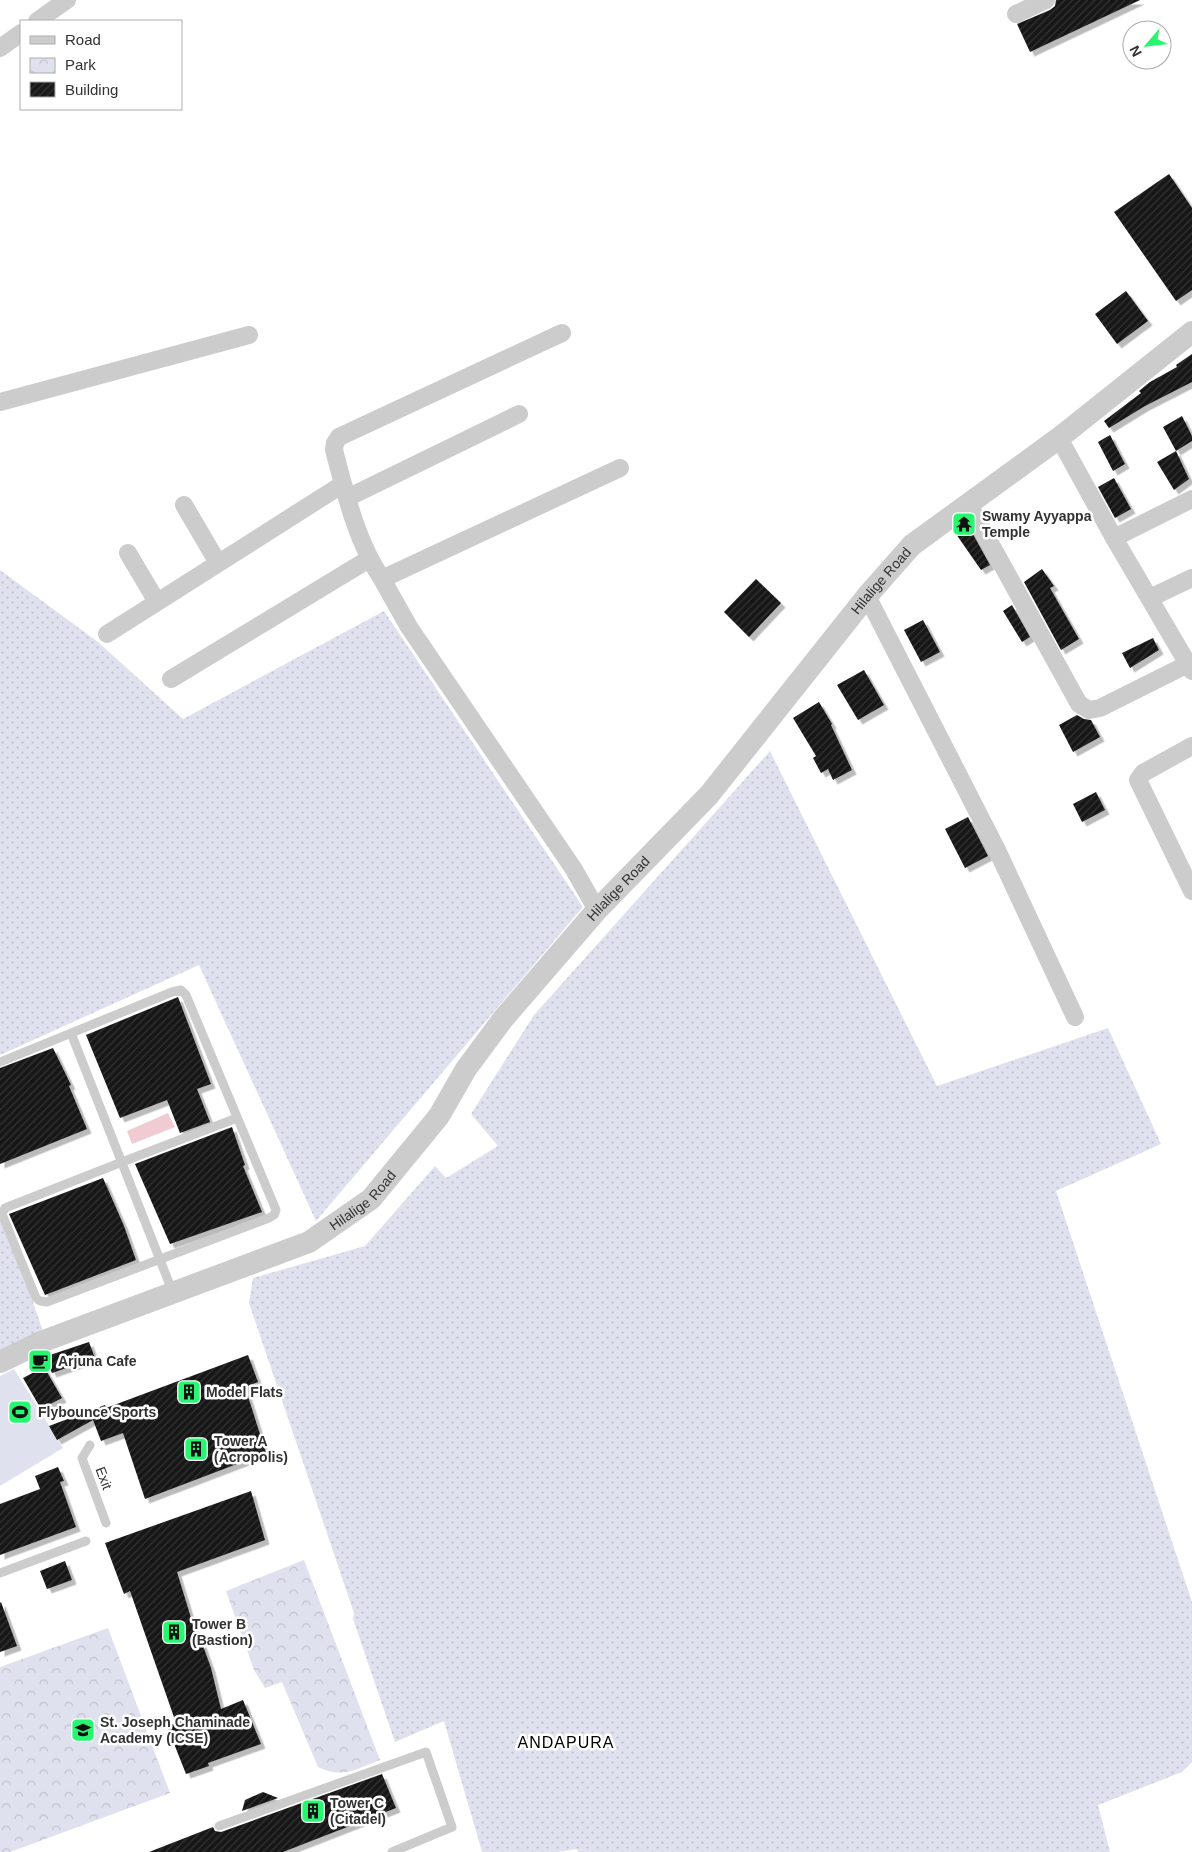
<svg xmlns="http://www.w3.org/2000/svg" width="1192" height="1852" viewBox="0 0 1192 1852" font-family="Helvetica,sans-serif">
<style>
.grass{fill:url(#grass-dots)}
.park{fill:url(#park-crowns)}
.garden{fill:#e0e1ef}
.water{fill:#f0cbd2}
.building{fill:url(#building-hatch);filter:url(#shadow)}
.lines{fill:none;stroke-linecap:round;stroke-linejoin:round}
.service{stroke:#ccc;stroke-width:9}
.minor{stroke:#ccc;stroke-width:18}
.tertiary{stroke:#ccc;stroke-width:22}
.labels{text-anchor:middle;stroke-width:5;stroke-linejoin:round;paint-order:stroke}
.poi-label{font-size:14px;font-weight:bold;fill:#323232;stroke:#fff;text-anchor:start}
.street-label{font-size:14px;fill:#323232;stroke:#fff}
.quarter-label{font-size:16px;letter-spacing:1px;fill:#000;stroke:#fff}
</style>
<defs>
<pattern id="grass-dots" width="8" height="8" patternUnits="userSpaceOnUse" patternTransform="scale(1.25)"><rect width="8" height="8" fill="#e0e1ef"/><path d="M2 2h.1M6 6h.1" fill="none" stroke="#c1c2cd" stroke-width="1.8" stroke-linecap="round"/></pattern>
<pattern id="park-crowns" width="20" height="18" patternUnits="userSpaceOnUse" patternTransform="scale(1.25)"><rect width="20" height="18" fill="#e0e1ef"/><path d="M2 6a3 3 0 1 1 6 0M12 15a3 3 0 1 1 6 0" fill="none" stroke="#c1c2cd"/></pattern>
<pattern id="building-hatch" width="6" height="6" patternUnits="userSpaceOnUse" patternTransform="scale(1.25)"><rect width="6" height="6" fill="#191919"/><path d="M-1 1l2-2M0 6l6-6M5 7l2-2" fill="none" stroke="#323232"/></pattern>
<filter id="shadow"><feDropShadow dx="4.5" dy="4.5" stdDeviation="0" flood-color="#0004"/></filter>
</defs>
<rect width="100%" height="100%" fill="#fff"/>
<path class="grass" d="M0,570L98,642L183,719L384,611L583,907L316,1221L199,965L0,1055Z
M770,751L937,1086L1108,1028L1161,1144L1056,1191L1192,1602V1762L1182,1772L1098,1805L1110,1852H578L577,1849L558,1852H482L444,1721L395,1742L353,1619L354,1613L249,1303L253,1278L365,1246L435,1166L446,1178L498,1146L471,1114L534,1015Z
M0,1209L43,1331L0,1352Z"/>
<path class="park" d="M304,1560L380,1760C357,1769 342,1779 318,1767L282,1682L265,1688L254,1670L226,1591Z
M108,1628L170,1793L10,1852H0V1667Z"/>
<path class="garden" d="M14,1369L63,1448L0,1486V1376Z"/>
<path class="water" d="M168,1113L175,1127L132,1144L127,1131Z"/>
<path class="building" d="M1056,0H1140L1030,52L1017,24L1050,10L1055,6Z
M1169,174L1192,208V290L1176,301L1114,212Z
M1126,291L1148,321L1117,344L1095,314Z
M1192,354V382L1145,406L1109,428L1104,421L1141,393L1139,391L1150,382L1177,367L1176,365Z
M1182,416L1192,436V441L1176,451L1163,427Z
M1110,435L1125,464L1113,471L1098,442Z
M1176,451L1189,479L1174,490L1157,462Z
M1114,478L1131,509L1115,518L1098,487Z
M969,527L990,565L981,570L956,534Z
M1042,569L1054,586L1050,588L1079,639L1061,650L1024,582Z
M756,579L781,603L749,637L724,612Z
M1012,605L1030,637L1022,642L1003,611Z
M923,620L940,652L921,662L904,630Z
M1153,638L1159,650L1130,668L1122,653Z
M864,670L884,705L858,720L837,685Z
M819,702L832,724L831,725L852,770L833,780L828,769L821,773L813,758L816,756L793,718Z
M1077,715L1084,719L1091,720L1100,737L1073,752L1059,725Z
M1096,792L1105,810L1082,822L1073,804Z
M968,817L988,856L965,868L945,829Z
M178,997L211,1084L197,1089L210,1122L180,1133L167,1100L120,1118L86,1035Z
M53,1048L71,1085L69,1086L87,1129L0,1164V1068Z
M232,1127L245,1165L243,1166L262,1212L170,1244L135,1164Z
M103,1178L124,1226L136,1260L45,1295L9,1214Z
M89,1342L95,1358L52,1373L44,1357Z
M248,1355L258,1382L245,1387L266,1453L145,1499L123,1433L101,1441L93,1420L57,1440L49,1426L105,1405L106,1408Z
M44,1367L62,1398L41,1409L23,1378Z
M58,1467L64,1481L60,1482L76,1527L0,1555V1504L40,1489L35,1476Z
M251,1491L265,1540L177,1572L199,1644L202,1643L211,1668L221,1709L243,1700L261,1744L208,1763L209,1766L186,1774L167,1726L176,1723L130,1591L124,1594L105,1543Z
M65,1561L72,1580L47,1589L40,1571Z
M1,1602L17,1646L0,1652V1603Z
M382,1774L396,1808L283,1852H149L213,1827L215,1831L221,1832Z
M263,1792L278,1798L242,1811L245,1800Z"/>
<g class="lines">
<path class="service" d="M71,1033L173,1293
M0,1062L172,992L181,990L186,995L276,1210L274,1215L269,1218L47,1302L40,1301L36,1298L2,1214L5,1208L122,1162L237,1118
M90,1445L82,1458L106,1523
M0,1573L86,1541
M219,1826L426,1752L452,1827L392,1852"/>
<path class="minor" d="M1016,14L1046,0
M37,21L67,0
M0,48L21,33
M0,402L249,335
M1059,438L1114,538L1192,671
M347,498L519,414
M968,503L1079,704L1089,710L1100,708L1192,662
M184,505L218,563
M1114,538L1192,499
M128,553L157,602
M382,579C356,540 346,495 334,450L335,443L339,437L562,333
M867,596L997,850L1075,1017
M1150,598L1192,578
M107,634L343,484
M171,679L369,559
M1192,746L1143,773L1138,780L1192,891
M597,910L573,868L409,627L382,579L620,468"/>
<path class="tertiary" id="s1" d="M0,1362L41,1342L309,1242L371,1199L439,1116L466,1069L503,1019L597,910L709,795L867,596L912,545L1059,438L1192,332"/>
</g>
<defs>
<g id="temple-square" transform="scale(1.25)"><rect x="-9" y="-9" width="18" height="18" rx="4" fill="#28f570" stroke="#fff"/><path d="M0-6L5-2H3V0L6.5 2.5H4V6H1.5V3h-3V6H-4V2.5H-6.5L-3 0V-2H-5Z" fill="#111"/></g>
<g id="cafe-square" transform="scale(1.25)"><rect x="-9" y="-9" width="18" height="18" rx="4" fill="#28f570" stroke="#fff"/><path d="M-5.5-4.5H6V0H3Q3 3.5 0 3.5H-2.5Q-5.5 3.5-5.5 0ZM3-3.2v2h1.7v-2ZM-6 4.5H4V6H-6Z" fill="#111"/></g>
<g id="building-square" transform="scale(1.25)"><rect x="-9" y="-9" width="18" height="18" rx="4" fill="#28f570" stroke="#fff"/><path d="M-4-6H4V6H1V3H-1V6H-4ZM-2.5-4.3h1.7v1.8h-1.7ZM.8-4.3h1.7v1.8H.8ZM-2.5-1h1.7V.8h-1.7ZM.8-1h1.7V.8H.8Z" fill="#111"/></g>
<g id="stadium-square" transform="scale(1.25)"><rect x="-9" y="-9" width="18" height="18" rx="4" fill="#28f570" stroke="#fff"/><path d="M0-5a6.5 5 0 1 0 0 10a6.5 5 0 1 0 0-10ZM-3.5-1.8h7v3.6h-7Z" fill="#111"/></g>
<g id="school-square" transform="scale(1.25)"><rect x="-9" y="-9" width="18" height="18" rx="4" fill="#28f570" stroke="#fff"/><path d="M0-5L7-2L0 1L-7-2ZM-4 1L0 2.5L4 1V4Q0 6-4 4Z" fill="#111"/></g>
</defs>
<g fill-rule="evenodd">
<use href="#temple-square" x="964" y="524"/>
<use href="#cafe-square" x="40" y="1361"/>
<use href="#building-square" x="189" y="1392"/>
<use href="#stadium-square" x="20" y="1412"/>
<use href="#building-square" x="196" y="1449"/>
<use href="#building-square" x="174" y="1632"/>
<use href="#school-square" x="83" y="1730"/>
<use href="#building-square" x="313" y="1811"/>
</g>
<g class="labels">
<g class="poi-label">
<text x="982" y="521">Swamy Ayyappa<tspan x="982" dy="16">Temple</tspan></text>
<text x="58" y="1366">Arjuna Cafe</text>
<text x="206" y="1397">Model Flats</text>
<text x="38" y="1417">Flybounce Sports</text>
<text x="214" y="1446">Tower A<tspan x="214" dy="16">(Acropolis)</tspan></text>
<text x="192" y="1629">Tower B<tspan x="192" dy="16">(Bastion)</tspan></text>
<text x="100" y="1727">St. Joseph Chaminade<tspan x="100" dy="16">Academy (ICSE)</tspan></text>
<text x="330" y="1808">Tower C<tspan x="330" dy="16">(Citadel)</tspan></text>
</g>
<g class="street-label">
<text dy="5" stroke="none"><textPath href="#s1" startOffset="1210">Hilalige Road</textPath></text>
<text dy="5" stroke="none"><textPath href="#s1" startOffset="805">Hilalige Road</textPath></text>
<text dy="5" stroke="none"><textPath href="#s1" startOffset="400">Hilalige Road</textPath></text>
<text transform="translate(104 1478) rotate(69)" y="5">Exit</text>
</g>
<g class="quarter-label">
<text x="566" y="1748">ANDAPURA</text>
</g>
</g>
<rect x="20" y="20" width="162" height="90" fill="#ffffff" stroke="#adadad"/>
<rect x="30" y="36" width="25" height="8" fill="#cccccc" stroke="#adadad"/>
<text x="65" y="45" font-size="15" fill="#323232">Road</text>
<rect x="30" y="58" width="25" height="15" fill="url(#park-crowns)" stroke="#adadad"/>
<text x="65" y="70" font-size="15" fill="#323232">Park</text>
<rect x="30" y="82" width="25" height="15" fill="url(#building-hatch)" stroke="#adadad"/>
<text x="65" y="95" font-size="15" fill="#323232">Building</text>
<g transform="translate(1147 45) rotate(242)"><circle r="24" fill="#ffffff" stroke="#adadad"/>
<path d="M0-4L9 19L0 12L-9 19Z" fill="#28f570"/>
<text y="-8" font-size="14" font-weight="bold" text-anchor="middle" fill="#323232">N</text>
</g>
</svg>
